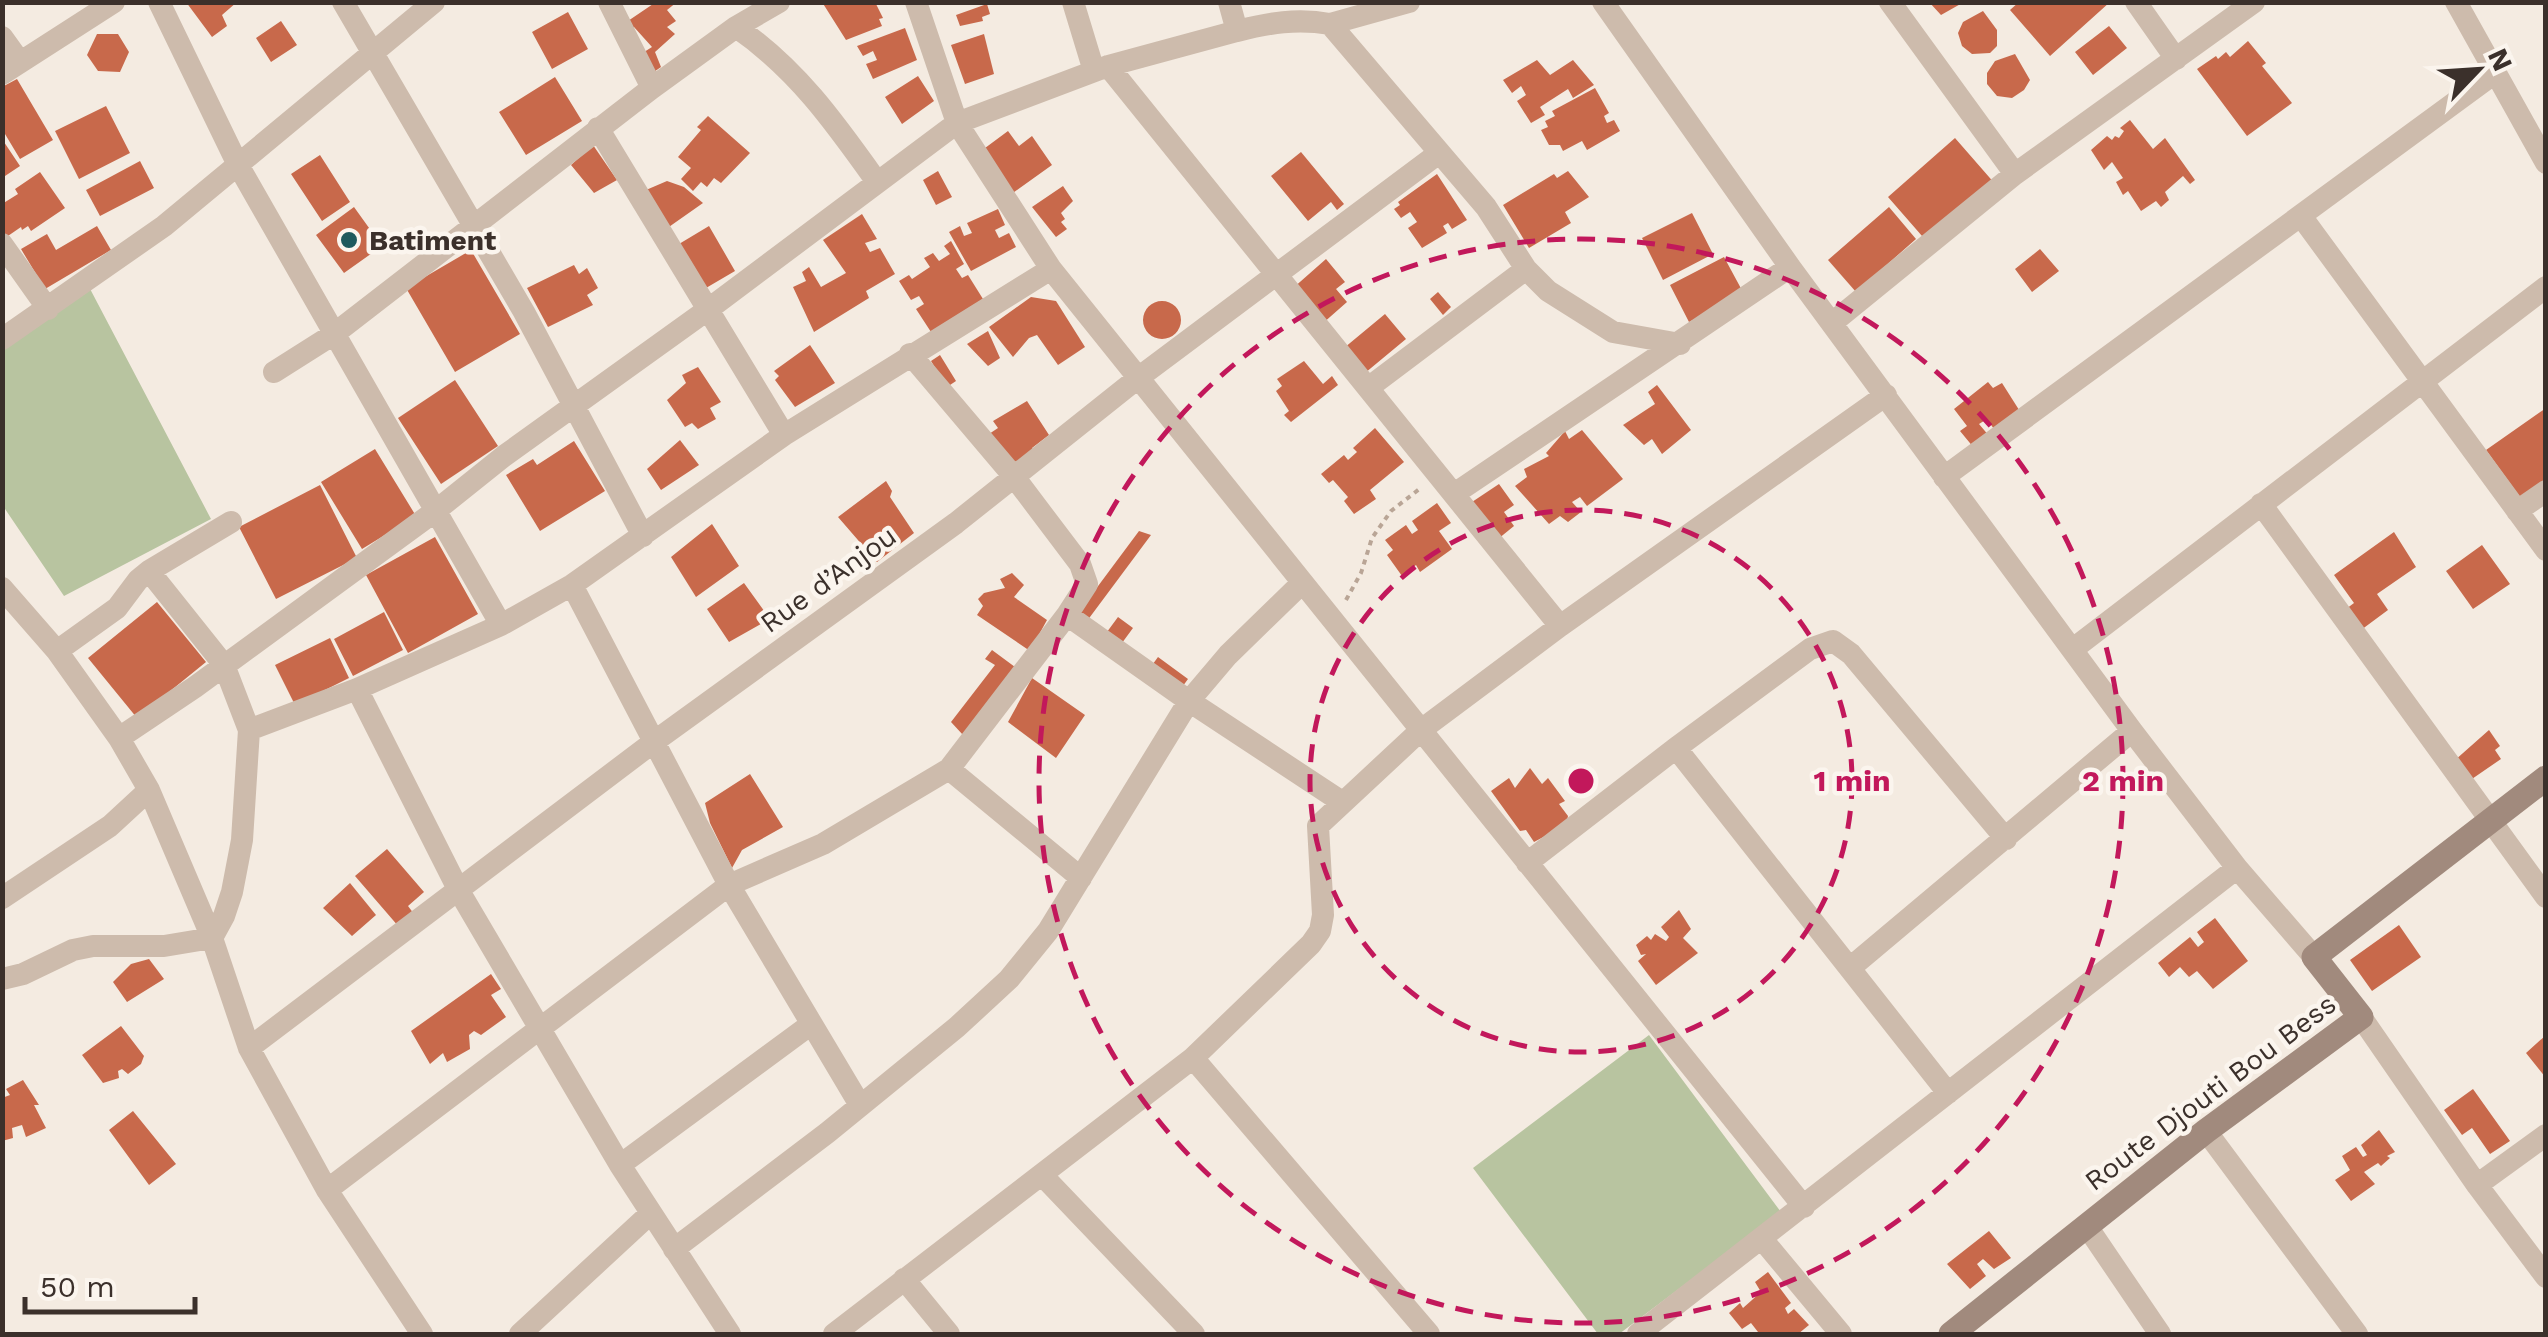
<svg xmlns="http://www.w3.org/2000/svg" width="2548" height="1337" viewBox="0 0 2548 1337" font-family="'Work Sans',sans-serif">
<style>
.green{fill:#b8c4a0}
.building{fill:#c8694b}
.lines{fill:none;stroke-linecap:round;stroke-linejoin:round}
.path{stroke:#b9a596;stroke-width:4;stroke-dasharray:5 5;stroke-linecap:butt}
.minor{stroke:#cdbbac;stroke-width:22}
.secondary{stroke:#a18a7d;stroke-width:25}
.ring{fill:none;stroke:#c2185b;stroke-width:5;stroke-dasharray:18 12}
.poi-dot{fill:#1f5a5e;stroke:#fbf5ee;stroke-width:4}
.labels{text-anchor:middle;stroke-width:9;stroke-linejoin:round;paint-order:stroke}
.poi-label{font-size:28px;font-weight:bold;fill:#3b302b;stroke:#fbf5ee;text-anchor:start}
.street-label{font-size:28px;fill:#3b302b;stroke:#fbf5ee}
.centre{fill:#c2185b;stroke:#fbf5ee;stroke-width:5}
.ring-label{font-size:30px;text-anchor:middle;font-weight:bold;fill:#c2185b;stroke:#fbf5ee;stroke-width:9;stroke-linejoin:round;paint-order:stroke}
</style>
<rect width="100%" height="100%" fill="#f4ebe1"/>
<path class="green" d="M88,285L211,519L64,596L3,506L2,342Z
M1649,1035L1781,1212L1619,1334H1598L1473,1168Z"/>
<path class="building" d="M186,2H237L222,15L227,26L212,37Z
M656,2H677L667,10L676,21L667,27L675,34L655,52L661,67L651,74L641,54L652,47L634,27L629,30L625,23Z
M822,2H875L883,18L879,19L882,26L846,40Z
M1929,2H1964L1941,15Z
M2019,2H2110L2050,56L2010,10Z
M987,4L990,14L982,17L983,21L960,26L956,15Z
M1983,11L1997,30V46L1990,53L1972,54L1962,46L1958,33L1963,22Z
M568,12L588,49L552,69L532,32Z
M281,21L297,45L271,62L256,38Z
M2109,26L2127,48L2093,75L2075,52Z
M905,28L917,60L873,79L866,64L877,60L873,51L863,56L857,46Z
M97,34H118L129,52L120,72L98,71L87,55Z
M984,34L994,74L965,84L951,45Z
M2248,41L2266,63L2262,66L2292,103L2247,136L2197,69L2216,56L2218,59L2226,52L2230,57Z
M2015,54L2030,80L2024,90L2012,98L1997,96L1987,84V73L1995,61Z
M1537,60L1550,75L1573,60L1594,85L1573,98L1568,89L1540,107L1545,115L1531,123L1517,101L1526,95L1521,86L1512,93L1503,80Z
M918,76L934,101L902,124L885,97Z
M555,77L582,121L526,155L499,112Z
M17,79L53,140L20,159L2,129V87Z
M1595,88L1609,113L1604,116L1607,123L1614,120L1620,131L1587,150L1582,141L1563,151L1560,145H1549L1541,130L1548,127L1545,121L1555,116L1552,111Z
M106,106L130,153L79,179L55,131Z
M708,116L750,153L721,183L714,178L707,187L701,182L693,191L681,179L691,168L678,157L701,130L697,127Z
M2130,120L2153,149L2165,138L2195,180L2190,184L2183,176L2165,192L2169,200L2161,207L2156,201L2141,211L2128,191L2123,195L2116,182L2123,178L2112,162L2104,170L2091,150L2107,136L2112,140L2115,136L2119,138L2124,131L2120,128Z
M1008,131L1019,146L1032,136L1052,165L1010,195L981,151Z
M1955,138L1996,185L1929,244L1888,197Z
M2,139L20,166L2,178Z
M593,145L617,180L594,193L571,165Z
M1301,152L1344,204L1337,210L1331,202L1308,221L1271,176Z
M320,155L350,202L322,221L291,174Z
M140,161L154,188L100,216L86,190Z
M938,171L952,197L936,205L923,180Z
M1568,171L1589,197L1565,212L1571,223L1529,248L1503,205L1554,174L1557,178Z
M40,172L65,208L31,231L28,226L22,230L21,227L5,238L2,233V204L18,194L15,189Z
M1437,174L1467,220L1452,229L1448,223L1443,226L1447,233L1422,248L1408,228L1417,222L1410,212L1401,218L1394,209L1400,205L1398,202Z
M667,181L684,187L703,203L666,229L646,190Z
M1063,186L1073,201L1061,213L1065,219L1061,222L1067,229L1056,237L1032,207Z
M354,207L382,246L344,273L316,235Z
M1889,207L1916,239L1856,292L1828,260Z
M998,209L1005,225L995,230L999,238L1009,233L1016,247L971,271L949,232L960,226L964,236L972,233L967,223Z
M1692,213L1713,254L1663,280L1642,238Z
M862,214L877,239L865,243L870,252L880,248L895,274L866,291L869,298L814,332L793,287L806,281L802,272L809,267L821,287L846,273L823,240Z
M97,226L111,250L45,289L21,249L47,234L56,250Z
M709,226L735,271L706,288L679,244Z
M951,241L964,264L956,269L962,278L968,275L983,299L931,332L916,309L924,304L919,296L911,300L899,281L909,275L912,279L930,267L924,258L933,253L939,261L950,254L944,246Z
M2040,249L2059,271L2032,292L2015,269Z
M471,250L520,334L455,372L406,288Z
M1724,257L1744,294L1689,322L1670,285Z
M1326,259L1345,282L1336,289L1347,302L1322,324L1292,289Z
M574,265L579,274L587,268L598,288L587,295L593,305L548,327L527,288Z
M1438,292L1451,307L1443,315L1430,299Z
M1031,297L1056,301L1085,347L1058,365L1037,335L1029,338L1013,357L989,327Z
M1143 320a19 19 0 1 1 38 0a19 19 0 1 1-38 0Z
M1385,314L1406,339L1365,373L1344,348Z
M988,331L1000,358L988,366L967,344Z
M810,345L835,383L795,407L775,380L779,376L774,371Z
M940,355L956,381L947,387L931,361Z
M1304,361L1323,384L1332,376L1338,385L1291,422L1284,415L1289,411L1276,391L1282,386L1277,379Z
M698,367L721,402L710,408L716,419L698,429L692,423L685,427L667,400L686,383L682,375Z
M455,380L498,446L441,484L398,418Z
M1988,382L1993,388L2002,383L2021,413L1996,432L1987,419L1979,424L1990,437L1974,448L1960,431L1967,426L1954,409Z
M1657,385L1691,430L1662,454L1652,439L1644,445L1623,425L1655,404L1648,392Z
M1027,401L1049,435L1032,448L1035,452L1014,468L986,436L998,428L993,421Z
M2546,408V483L2522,500L2486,450Z
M1375,428L1404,462L1370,490L1376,499L1354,514L1344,501L1348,497L1333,480L1329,483L1321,474L1344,455L1348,460L1357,452L1353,448Z
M1582,430L1623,479L1587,506L1580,497L1572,502L1581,512L1568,522L1560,516L1549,524L1515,486L1527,477L1524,469L1549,456L1546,453L1565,431L1569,439Z
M680,440L699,465L661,490L647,469Z
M574,441L605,491L540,531L506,475L533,459L537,465Z
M375,449L416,516L362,549L321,482Z
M886,481L892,491L890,497L914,533L877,562L838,517Z
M1499,484L1514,505L1504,512L1514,526L1498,539L1469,504Z
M320,485L357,558L276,599L239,527Z
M1437,503L1451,523L1439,531L1452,549L1420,572L1416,565L1402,576L1387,555L1393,550L1385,540L1406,525L1412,534L1418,530L1412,521Z
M712,524L739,566L696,597L671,557Z
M1139,531L1151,535L1087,621L1078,613Z
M2394,532L2416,567L2377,594L2388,610L2361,630L2346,609L2354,603L2334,575Z
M435,537L478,614L408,653L366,575Z
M2482,545L2510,584L2473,609L2446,571Z
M1012,573L1024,585L1014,597L1047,620L1030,651L977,615L983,606L978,599L984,593L1005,588L1000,579Z
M744,583L770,619L729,642L707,609Z
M157,602L206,662L137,718L88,658Z
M384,612L403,650L353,676L334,639Z
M1118,617L1133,628L1119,647L1104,636Z
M330,638L349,678L295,705L275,665Z
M992,650L1015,667L963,735L951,722L995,665L985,659Z
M1158,657L1188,679L1180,690L1150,668Z
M1032,678L1085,715L1056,758L1008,722Z
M2489,730L2500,746L2495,750L2501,759L2469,781L2454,761Z
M1530,768L1542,784L1548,778L1565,801L1559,804L1568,816L1566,825L1534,842L1526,830L1520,831L1491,791L1509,778L1515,788Z
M750,774L783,827L742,850L732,868L710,823L705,803Z
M387,849L424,892L408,906L414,914L399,927L355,876Z
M350,883L376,915L352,936L323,908Z
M1679,910L1691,929L1683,938L1698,953L1656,985L1638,961L1646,954L1641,955L1636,945L1647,936L1651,940L1655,934L1666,941L1669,937L1661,927Z
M2215,918L2248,961L2213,989L2197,971L2189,977L2180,967L2169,977L2158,963L2190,937L2198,947L2204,942L2197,932Z
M2399,925L2421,957L2372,991L2350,960Z
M149,959L164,979L127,1002L113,982L131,964Z
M491,974L501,989L491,995L506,1017L481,1035L474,1031L469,1035L470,1049L447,1062L443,1053L430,1064L411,1031Z
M121,1026L144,1056L141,1064L128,1074L122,1069L118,1071L119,1078L103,1083L82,1055Z
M2546,1035V1078L2526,1053Z
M23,1080L39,1105H34L46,1128L26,1137L22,1125L12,1128L13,1138L2,1141V1098L10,1095L6,1089Z
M2473,1089L2510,1141L2490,1154L2472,1128L2462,1135L2444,1110Z
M133,1111L176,1164L149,1185L109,1130Z
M2379,1130L2395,1152L2387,1156L2390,1158L2381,1166L2378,1163L2364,1172L2375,1184L2351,1201L2335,1180L2350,1170L2342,1156L2356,1147L2363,1157L2367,1155L2361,1145Z
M1989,1231L2011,1258L1994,1269L1983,1259L1977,1264L1986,1276L1970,1289L1947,1264Z
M1768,1272L1791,1303L1785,1308L1788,1314L1794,1309L1809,1325L1798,1334H1755L1758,1332L1751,1323L1742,1329L1729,1313L1740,1303L1743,1308L1761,1292L1755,1282Z"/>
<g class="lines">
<path class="path" d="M1346,600L1361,573L1372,538L1391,511L1422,487"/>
<path class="minor" d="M159,2L238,165L501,625
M343,2L524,312L643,536
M609,2L652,88
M916,2L957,123L1051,269L1804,1207
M1073,2L1094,71
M1603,2L1790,267L2132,731L2237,868L2314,957
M1890,2L2015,174
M2136,2L2176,59
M2456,2L2546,163
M1330,24L1409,2
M736,27C797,69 835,123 877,182
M1237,31C1269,23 1297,18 1330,24L1486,207L1526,269L1548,291L1613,332L1680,344
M2,37L20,62
M1108,66L1560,626
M2,74L114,2
M598,128L784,435
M2301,216L2546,550
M2,244L48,309
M1832,323L2015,174L2254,2
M2,339L164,226L434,2
M910,354L1015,478L1080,564L1087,584L1067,615L1189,701L1342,802
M274,372L334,334L652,88L736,27L779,2
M1368,388L1526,269
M1944,477L2495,73
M1454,494L1790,267
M2261,504L2546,897
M2517,511L2546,491
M572,585L729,885L860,1105
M2,588L57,651L119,738L149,790L212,938L249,1048L327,1190L422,1334
M2073,649L2546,287
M57,651L117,608L138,580L149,571L231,522
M357,689L459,891L620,1165L730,1334
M249,730L357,689L501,625L572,585L784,435L1051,269
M119,738L195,687L434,512L504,456L710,308L957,123L1108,66L1237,31L1229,2
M1676,748L1948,1093
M949,769L1081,878
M1527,863L1676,748L1810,649L1833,641L1851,654L2006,839
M2,898L110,826L149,790
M1850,968L2132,731
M2,979L23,974L73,950L93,946H164L212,938L224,916L232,892L242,840L249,730L224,665L149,571
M2361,1017L2477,1185L2546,1277
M249,1048L655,741L956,523L1138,378L1439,153
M1193,1058L1429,1334
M2206,1131L2357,1334
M620,1165L810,1025
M1042,1175L1194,1334
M2477,1185L2546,1135
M327,1190L729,885L823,844L949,769L1067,615
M2086,1225L2160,1334
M1762,1239L1841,1334
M674,1249L827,1133L957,1027L1009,979L1048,931L1189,701L1228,655L1302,583
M904,1279L949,1334
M520,1334L651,1213
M834,1334L1193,1058L1311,944L1320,931L1323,915L1318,826L1421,730L1560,626L1886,395
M1638,1334L2237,868"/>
<path class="secondary" d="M1951,1334L2206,1131L2361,1017L2314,957L2546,778"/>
</g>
<g class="ring">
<circle cx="1581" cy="781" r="271"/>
<circle cx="1581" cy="781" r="542"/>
</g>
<circle class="poi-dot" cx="349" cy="240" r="10"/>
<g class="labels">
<g class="poi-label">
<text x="369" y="250">Batiment</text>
</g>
<g class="street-label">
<text transform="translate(828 579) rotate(-36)" y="10">Rue d’Anjou</text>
<text transform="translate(2210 1092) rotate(-37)" y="10">Route Djouti Bou Bess</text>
</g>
</g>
<circle cx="1581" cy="781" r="15" class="centre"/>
<g class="ring-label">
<text x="1852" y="791">1 min</text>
<text x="2123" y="791">2 min</text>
</g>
<rect width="2548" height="1337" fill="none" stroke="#3b302b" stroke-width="10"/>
<g transform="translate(2478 70) rotate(65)" stroke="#fbf5ee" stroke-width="8" paint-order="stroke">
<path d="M0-8L18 38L0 25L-18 38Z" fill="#3b302b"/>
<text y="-15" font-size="28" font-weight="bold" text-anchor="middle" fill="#3b302b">N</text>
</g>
<path d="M25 1297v15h170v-15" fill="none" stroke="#3b302b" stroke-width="5"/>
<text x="40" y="1297" font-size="30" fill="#3b302b" stroke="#fbf5ee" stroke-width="8" paint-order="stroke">50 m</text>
</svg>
